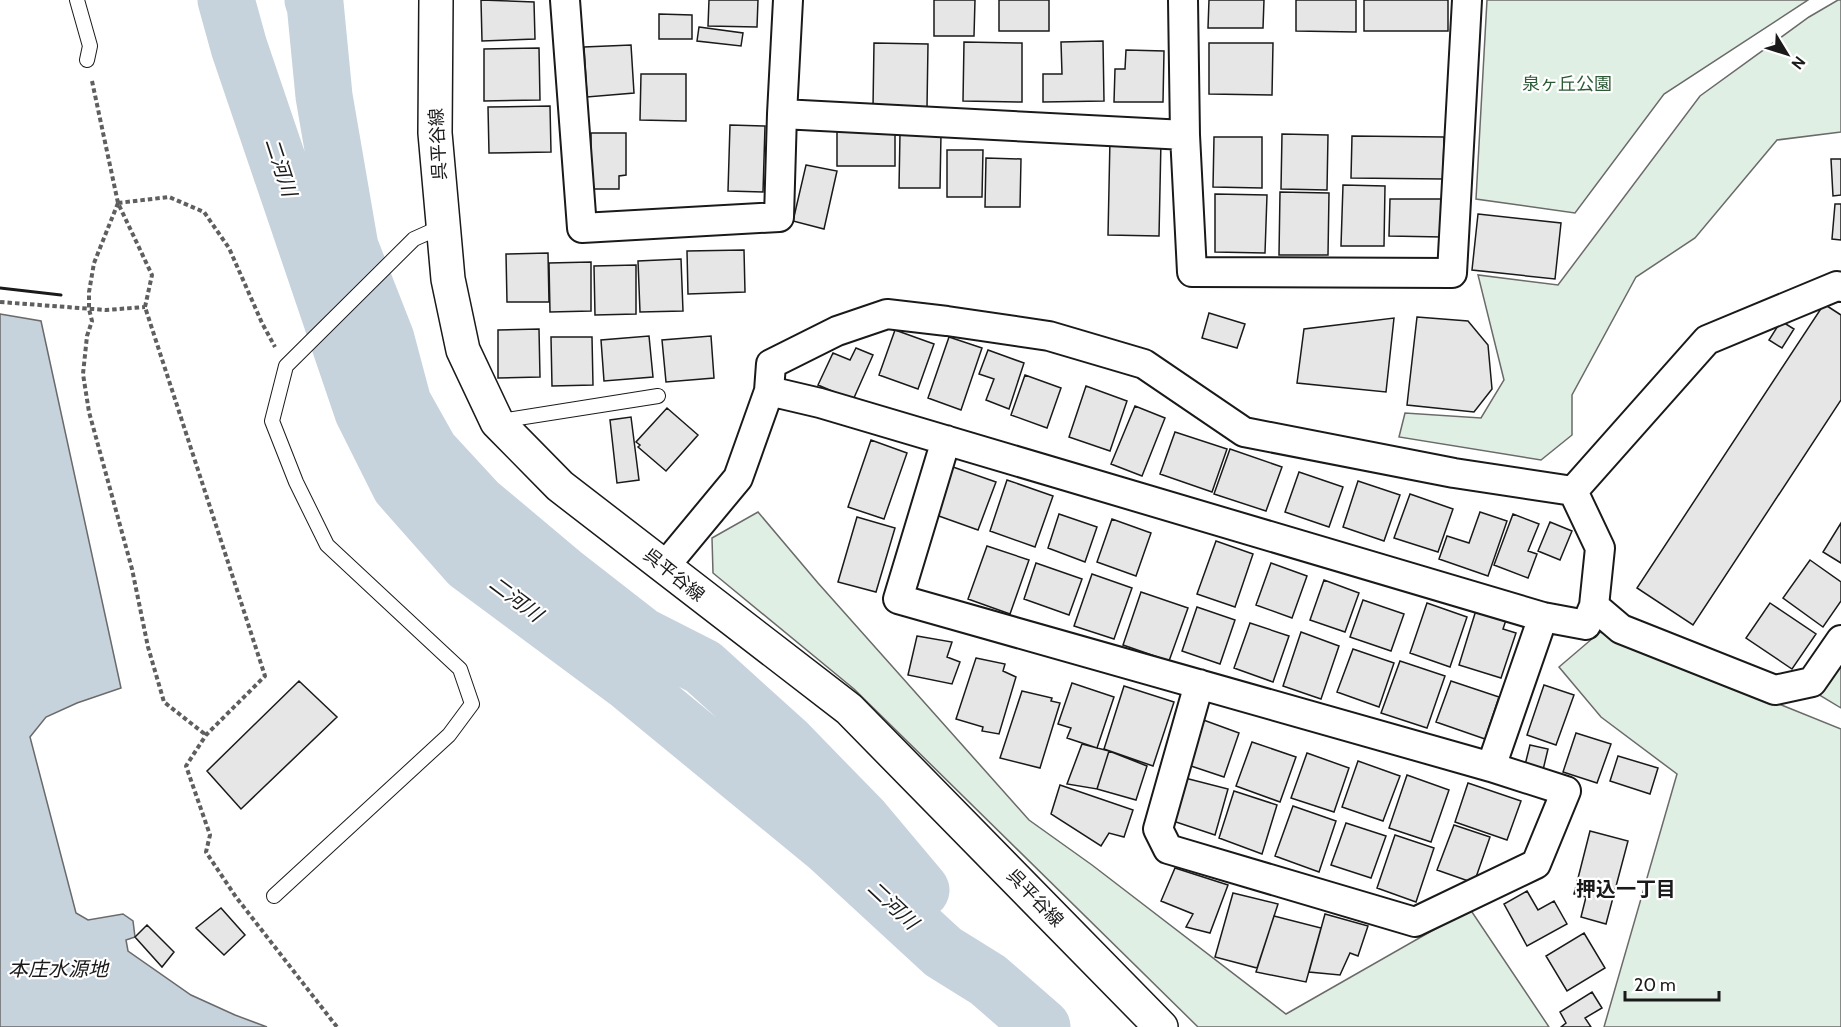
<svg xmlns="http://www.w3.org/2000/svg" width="1841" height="1027" viewBox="0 0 1841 1027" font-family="Cabin,'Noto Sans JP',sans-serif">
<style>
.green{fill:#e0efe3;stroke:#6a6a6a;stroke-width:1.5}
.water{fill:#c6d2dc;stroke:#6a6a6a;stroke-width:1.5}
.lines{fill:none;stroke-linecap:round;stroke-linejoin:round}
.river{stroke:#c6d2dc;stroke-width:57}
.building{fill:#e6e6e6;stroke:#1a1a1a;stroke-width:1.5}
.service-casing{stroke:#1a1a1a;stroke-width:16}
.minor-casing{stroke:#1a1a1a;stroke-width:32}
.primary-casing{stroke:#1a1a1a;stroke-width:36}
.path{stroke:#5f5f5f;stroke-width:4;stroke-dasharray:4.5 3;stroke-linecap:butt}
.service{stroke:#fff;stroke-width:14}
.minor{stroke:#fff;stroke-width:28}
.primary{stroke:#fff;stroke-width:33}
.wall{stroke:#1a1a1a;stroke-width:3}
.labels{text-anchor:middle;stroke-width:4.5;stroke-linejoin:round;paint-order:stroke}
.park-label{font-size:18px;fill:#2b5a34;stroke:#fff}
.street-label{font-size:18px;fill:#1a1a1a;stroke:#fff}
.water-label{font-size:20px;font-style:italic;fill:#1a1a1a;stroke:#fff}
.neighbourhood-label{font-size:20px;font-weight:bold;fill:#1a1a1a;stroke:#fff}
</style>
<rect width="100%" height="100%" fill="#fff"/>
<path class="green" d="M1487,0H1808L1664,94L1575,213L1476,199Z
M1838,0H1841V132L1777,140L1695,238L1636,277L1572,395V435L1541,460L1399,437L1405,413L1481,418L1504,380L1478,275L1558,285L1700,96L1809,17Z
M758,512L818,583L1029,820L1092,865L1286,1014L1470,909L1549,1027H1198L854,689L713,573L712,538Z
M1600,632L1841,729V1027H1604L1677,774L1601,717L1559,667Z
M1841,657V708L1816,693Z"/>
<path class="water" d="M0,314L41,321L121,688L77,703L46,717L30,737L76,913L88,920L123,914L133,921L135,937L126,940L128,951L191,995L235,1015L267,1027H0Z"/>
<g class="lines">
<path class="river" d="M226,0L239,47L363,412L400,486L468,563L627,681L829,847L943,952L988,980L1042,1027
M313,0L315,3L324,96L350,247L386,339L403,403L430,451L478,503L565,576L642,636L703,667L787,743L863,821L921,890"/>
</g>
<path class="building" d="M481,0L534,2L535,39L482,41Z
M709,0H758L757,27L708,26Z
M934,0H975L974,36H934Z
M999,0H1049V31H999Z
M1209,0H1264L1263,28H1208Z
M1296,0H1356V32L1296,31Z
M1364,0H1448V31H1364Z
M659,14L692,15V39H659Z
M699,27L743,33L741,46L697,41Z
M1103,41L1104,101L1043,102V74H1062L1061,42Z
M964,42L1022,43V102L963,101Z
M874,43L928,44L927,108L873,107Z
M1209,43H1273L1272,95L1209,94Z
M631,45L634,93L587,97L584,47Z
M539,48L540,100L484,101V49Z
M1126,50L1164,51L1163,102H1114L1115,69H1125Z
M641,74H686V121L640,120Z
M550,106L551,152L489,153L488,107Z
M730,125L765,126L763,192L728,191Z
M837,129L895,130V166H837Z
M591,133H626V175L619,176V189H591Z
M900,133L941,134L940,188H899Z
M1282,134L1328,135L1327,190L1281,189Z
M1352,136L1444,137L1443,179L1351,178Z
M1214,137H1262V188L1213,187Z
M1110,139L1161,140L1159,236L1108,235Z
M947,150H983L982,197H947Z
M986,158L1021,159L1020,207H985Z
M1831,159H1841V195L1833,196Z
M806,165L837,171L824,229L793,221Z
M1343,185L1385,186L1384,246H1341Z
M1280,192L1329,193L1328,255H1279Z
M1215,194L1267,195L1265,253L1215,252Z
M1390,199H1444L1443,237L1389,236Z
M1835,204H1841V240L1832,239Z
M1478,214L1561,223L1555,279L1472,270Z
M744,250L745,292L688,294L687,251Z
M548,253L549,302H507L506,254Z
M681,259L683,311L640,312L638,261Z
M591,262V311L550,312L549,263Z
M636,265V314L595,315L594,266Z
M1824,304L1841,315V400L1693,625L1637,588Z
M1209,313L1245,324L1237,348L1202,338Z
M1417,317L1468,321L1488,345L1492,389L1474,412L1407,405Z
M1394,318L1386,392L1297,383L1304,329Z
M1781,321L1794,329L1782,348L1769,340Z
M539,329L540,377L498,378V330Z
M895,330L934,344L918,389L879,375Z
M649,336L653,377L604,381L601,340Z
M711,336L714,378L666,382L662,340Z
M551,337H592L593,385L552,386Z
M949,337L982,348L961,410L928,398Z
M856,348L873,355L853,400L818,385L833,353L850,360Z
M988,350L1024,363L1009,409L986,400L994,379L979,374Z
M1025,375L1061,388L1047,428L1011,415Z
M1086,386L1127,401L1110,451L1069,437Z
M1135,406L1165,418L1142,476L1111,464Z
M667,408L698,435L666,471L638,447L640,445L636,442Z
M631,417L639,480L617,483L610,420Z
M1175,432L1227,449L1212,492L1160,474Z
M871,440L907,453L884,519L848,507Z
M1230,449L1282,467L1266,511L1214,494Z
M953,467L996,482L978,530L936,515Z
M1299,472L1343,487L1329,527L1285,512Z
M1007,480L1053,496L1035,547L990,531Z
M1358,481L1400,495L1384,541L1343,527Z
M1410,494L1453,509L1438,552L1394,538Z
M1480,512L1507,521L1488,576L1439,559L1447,536L1469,543Z
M1059,514L1097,527L1085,562L1048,548Z
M1513,514L1539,524L1528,551L1537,554L1528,578L1494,565Z
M857,517L895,528L876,592L838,582Z
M1112,519L1151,533L1136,576L1097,562Z
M1550,522L1572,531L1560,560L1538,551Z
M1841,523V563L1823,552Z
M1216,541L1253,554L1235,607L1197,594Z
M987,546L1029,560L1010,614L968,599Z
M1810,560L1841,582V601L1823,627L1783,598Z
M1036,563L1082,579L1069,615L1024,599Z
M1271,563L1307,576L1292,618L1256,605Z
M1092,574L1132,588L1114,639L1074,626Z
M1324,580L1359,593L1345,632L1310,620Z
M1141,592L1188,608L1169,661L1123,645Z
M1363,600L1404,614L1391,651L1350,637Z
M1427,603L1467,617L1450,667L1410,653Z
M1770,603L1816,634L1792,669L1746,638Z
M1197,607L1235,620L1220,664L1182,651Z
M1477,607L1507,617L1503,629L1516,633L1501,678L1459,665Z
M1250,623L1289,636L1273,682L1234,668Z
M1301,632L1339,646L1321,699L1283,686Z
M917,636L952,642L947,657L960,662L952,684L908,675Z
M1353,649L1394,663L1379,707L1337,692Z
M976,658L1005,664L1003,671L1016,677L999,734L982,731L983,727L956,719Z
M1400,661L1445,676L1427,728L1381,713Z
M299,681L337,717L241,809L207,771Z
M1451,681L1499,697L1485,739L1436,722Z
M1072,683L1114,697L1097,748L1067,738L1071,728L1058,724Z
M1544,685L1574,695L1556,745L1527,735Z
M1124,686L1174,702L1153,766L1104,749Z
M1022,691L1052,698L1051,701L1060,703L1040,768L1000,758Z
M1198,718L1239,733L1224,777L1182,763Z
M1576,733L1611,744L1597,783L1563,772Z
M1252,742L1296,757L1280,802L1236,786Z
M1082,744L1109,751L1097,789L1067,784Z
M1530,745L1548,749L1543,770L1525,765Z
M1109,751L1147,766L1136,800L1097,789Z
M1307,753L1349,768L1334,812L1291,798Z
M1618,756L1658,768L1650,794L1610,781Z
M1358,761L1400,776L1383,821L1342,807Z
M1407,775L1449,790L1431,842L1389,828Z
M1185,778L1228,789L1215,835L1173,821Z
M1468,783L1521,801L1507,840L1455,822Z
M1060,785L1133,810L1124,837L1109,833L1101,846L1051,814Z
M1234,791L1277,805L1262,854L1219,838Z
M1293,806L1336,821L1319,872L1275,856Z
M1346,823L1386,836L1371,878L1331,865Z
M1454,825L1490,837L1474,883L1437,870Z
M1590,831L1628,841L1606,924L1581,917L1586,897L1574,894Z
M1395,835L1434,848L1416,902L1377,888Z
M1175,868L1228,885L1210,933L1186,927L1193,914L1161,901Z
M1527,891L1538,910L1554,901L1567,924L1527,946L1504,904Z
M1233,893L1278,904L1257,968L1215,957Z
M221,908L245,935L224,955L196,928Z
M1325,914L1368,926L1358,956L1350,953L1340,975L1309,972Z
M1274,916L1321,928L1306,982L1256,972Z
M147,925L174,952L162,967L135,937Z
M1584,933L1605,968L1567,991L1546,956Z
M1592,992L1602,1008L1585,1018L1591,1027H1561L1566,1023L1560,1012Z"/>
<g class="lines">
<g class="service-casing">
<path id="service" d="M77,0L90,46L87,60
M500,421L658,396
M274,896L449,735L472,704L460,669L327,545L296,482L272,421L286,366L414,239L443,226"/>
</g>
<g class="minor-casing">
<path id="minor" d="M565,0L582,228L779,217L782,114
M788,0L782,114L1185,135
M1183,0L1185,135L1192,272L1452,273L1467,0
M769,391L820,403L1543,617L1586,625L1594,606L1600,548L1573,491
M946,440L898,599L1491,767L1543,617
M665,566L738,478L769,391L771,364L837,331L887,314L947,321L1049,336L1144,364L1244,432L1454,473L1573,491L1707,340L1837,286L1841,287
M1594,606L1621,629L1775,690L1812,682L1841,640
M1199,684L1158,829L1168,849L1415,922L1536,864L1566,791L1491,767"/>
</g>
<g class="primary-casing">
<path id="primary" d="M436,0L435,133L448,279L463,350L497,422L560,486L849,709L1161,1027"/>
</g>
<path class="path" d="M92,81L118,203L152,275L145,307L265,676L206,735L186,766L210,835L206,852L236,897L337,1027
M118,203L94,263L89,292V309L92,321L87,336L83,374L89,412L132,569L148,647L164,702L206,735
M118,203L169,197L204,212L229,248L262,323L275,347
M0,302L106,310L145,307"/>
<use href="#service" class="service"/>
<use href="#minor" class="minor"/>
<use href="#primary" class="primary"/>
<path class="wall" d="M0,288L61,295"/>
</g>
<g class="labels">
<g class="park-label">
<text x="1567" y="90">泉ヶ丘公園</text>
</g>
<g class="street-label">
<text transform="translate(438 144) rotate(-93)" y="6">呉平谷線</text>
<text transform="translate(674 575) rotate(39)" y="6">呉平谷線</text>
<text transform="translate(1035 898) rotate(46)" y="6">呉平谷線</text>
</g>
<g class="water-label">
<text transform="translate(281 167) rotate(72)" y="7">二河川</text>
<text transform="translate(516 599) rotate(37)" y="7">二河川</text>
<text transform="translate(893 905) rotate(43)" y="7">二河川</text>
<text x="58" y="976">本庄水源地</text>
</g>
<g class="neighbourhood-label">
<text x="1626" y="896">押込一丁目</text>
</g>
</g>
<g transform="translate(1787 54) rotate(128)" stroke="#ffffff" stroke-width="4.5" paint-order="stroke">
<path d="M0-4.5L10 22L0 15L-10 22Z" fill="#1a1a1a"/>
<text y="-9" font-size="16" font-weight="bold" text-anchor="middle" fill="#1a1a1a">N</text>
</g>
<path d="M1625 991v9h94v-9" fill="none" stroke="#1a1a1a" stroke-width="3"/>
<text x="1634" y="991" font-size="18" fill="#1a1a1a" stroke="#ffffff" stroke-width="4.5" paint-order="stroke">20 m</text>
</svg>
